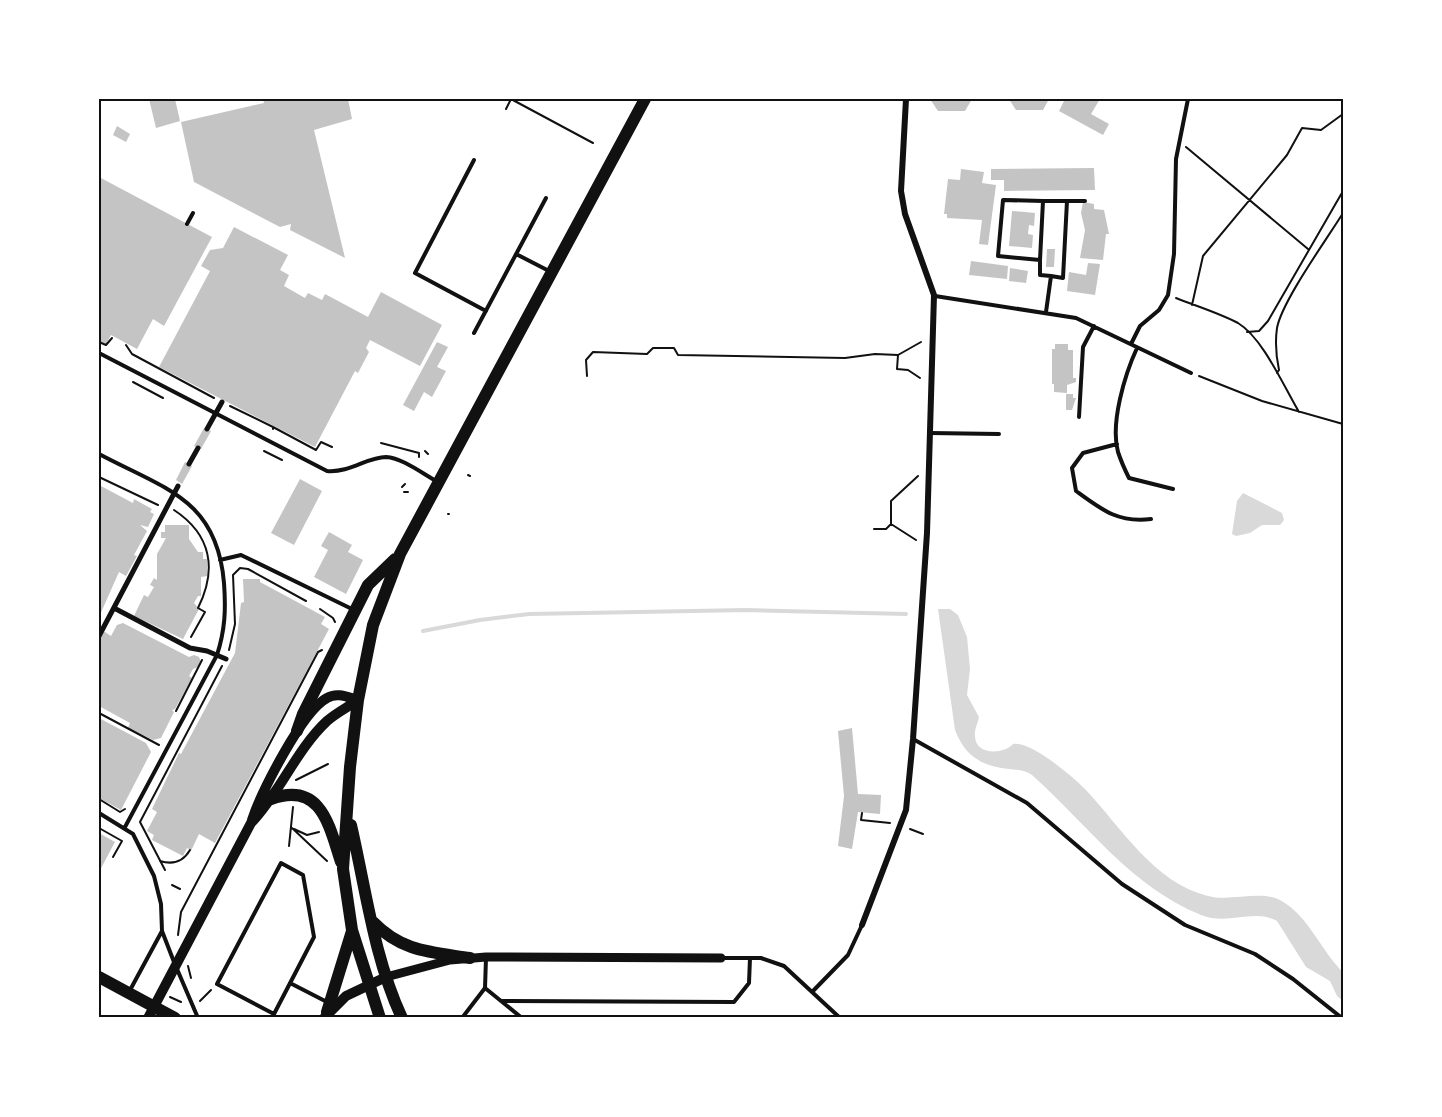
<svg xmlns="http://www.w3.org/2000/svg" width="1442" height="1117" viewBox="0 0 1442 1117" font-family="Helvetica,sans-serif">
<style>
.water{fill:#d9d9d9}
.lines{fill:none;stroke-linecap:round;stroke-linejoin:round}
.stream{stroke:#d9d9d9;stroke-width:4}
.building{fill:#c4c4c4}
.path{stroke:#111;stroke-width:2}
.service{stroke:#111;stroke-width:4}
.pedestrian{stroke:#111;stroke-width:5}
.minor{stroke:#111;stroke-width:6}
.tertiary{stroke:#111;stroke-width:9}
.secondary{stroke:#111;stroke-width:10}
.primary{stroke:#111;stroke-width:12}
.neatline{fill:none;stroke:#111;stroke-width:2}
</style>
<rect width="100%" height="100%" fill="#fff"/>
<path class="water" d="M1243,493L1282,513L1284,520L1280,525H1262L1250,533L1236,536L1232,534L1237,501Z
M938,609H950L958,615L967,637L970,669L967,695L979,717C978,723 974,730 975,736C975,755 1003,755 1013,744C1031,741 1072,776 1085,789C1121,827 1154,883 1208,896C1230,902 1260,890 1280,900C1309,916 1321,951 1343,972V1001L1337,996L1330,981L1306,967L1277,921C1254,908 1228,926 1201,915C1130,886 1088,825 1032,775C1025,770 1018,770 1009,769C981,766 965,756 955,730Z"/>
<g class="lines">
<path class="stream" d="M423,631L480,620L529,614L747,610L906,614"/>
</g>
<path class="building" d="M149,99H175L180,121L156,128Z
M263,99H348L352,119L314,130L345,258L290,230L291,224L280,227L194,182L181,122L264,103Z
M930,99H972L965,111H938Z
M1009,99H1049L1043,110H1016Z
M1065,99H1100L1091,114L1109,124L1103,135L1059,111Z
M117,126L130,134L126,142L113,135Z
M1094,168L1095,190L1004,191V180H991V169Z
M961,169L984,172L982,183L996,185L988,245L979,244L982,220L947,218V214H944L948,179L960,180Z
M99,177L212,237L164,326L153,319L137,349L111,335L106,344L99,341Z
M1083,202L1094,204V209L1104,210L1109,234H1106L1103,260L1080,258L1085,230L1081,213Z
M1012,211L1035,213L1034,226L1029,225L1028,234L1033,235L1032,248L1009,246Z
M234,227L288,255L280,270L289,275L284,286L305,298L308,293L322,300L325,294L368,317L381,292L442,325L420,366L370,340L366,348L369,352L358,373L355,371L315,447L159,367L210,271L201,266L210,250L223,248Z
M1047,249H1055L1054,267H1046Z
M971,261L1008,266L1007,279L969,275Z
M1088,263L1100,264L1095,295L1067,291L1069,272L1086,275Z
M1010,268L1028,271L1026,283L1009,281Z
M437,342L448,347L437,367L446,371L432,397L424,392L414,411L403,405Z
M1055,344H1068V350H1073V378H1076V382L1067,385V393L1054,392V384H1052V349H1055Z
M1066,394H1073V398H1076L1072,410H1066Z
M204,428L211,431L201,449L194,446Z
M185,462L192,466L182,484L176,480Z
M300,479L322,491L294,545L271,533Z
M99,485L133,503L134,499L152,509L150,512L154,514L148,527L140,525L147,531L134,555L137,556L126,576L119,572L99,617Z
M165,525H189V539L198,552H203V559H207V576L201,577V596H198L194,603L199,609L183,639L134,616L144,595L148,597L154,587L150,585L154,578L157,580V554L166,538H161V532H165Z
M329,532L352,545L348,552L363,560L346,594L314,577L328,550L321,546Z
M243,579H260V582L325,617L321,624L329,629L215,843L199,834L191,851L187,848L183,856L152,840L154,835L147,831L157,812L152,809L179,753L181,754L235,653L241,603L244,602Z
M123,623L189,657L194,655L199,657L201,662L198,667L193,669L189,676L192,678L175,709L172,710L174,712L161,738L153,740L128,728L130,723L99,706V628L111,636L117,625Z
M99,718L146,743L151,752L121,810L99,798Z
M852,728L858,794L881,795L880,814L858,812L852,849L838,846L844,796L838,731Z
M99,833L115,842L99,872Z"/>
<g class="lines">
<path class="path" d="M511,99L593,143
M506,109L511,99
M1186,147L1308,249
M1176,298C1196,306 1219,313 1238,323C1263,338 1284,387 1299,412
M1192,305L1203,256L1287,155L1302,128L1321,130L1343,114
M1247,332L1259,331L1268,321L1343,191
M99,342L106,345L112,338
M126,345L132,354L214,398
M1277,373L1279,370C1276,356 1275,342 1277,328C1282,301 1327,239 1343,213
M587,376L586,360L593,352L647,354L653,348H674L678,355L845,358L875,354L898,355
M1199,376L1262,401L1343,424
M920,378L908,370L897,369L898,355L921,342
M133,382L163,398
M230,406L273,427
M273,429V427L316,450L321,442L332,447
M381,443L419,453V457
M264,451L282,460
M425,451L428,454
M468,475L470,476
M99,477L158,505
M402,487L405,484
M404,492H408
M174,510C212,535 217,570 198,608L205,612L191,637
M448,514H449
M874,529H886L891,524
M916,540L891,524V501L918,476
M233,575L240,568L248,569L306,601
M320,609L333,618L335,622
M229,650L235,624L233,575
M176,711L202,660
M99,713L159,745
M296,780L328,764
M99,799L120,812L125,809
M862,813L861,820L890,823
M99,828L122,841L113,857
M292,828L327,861
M294,829L307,835L319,832
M910,829L923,834
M289,846L293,807
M160,861C173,865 183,862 190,850
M165,870L140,822L222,666
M172,885L180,889
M178,935L181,912L318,652L322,650
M188,966L191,978
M170,997L181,1002
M200,1001L211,990"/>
<path class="service" d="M474,160L415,273L486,311
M1043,201H1085
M187,224L193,213
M516,254L551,272
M1040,260L1043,201L1003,200L998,256L1040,260V275L1051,276L1046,312
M1051,276L1063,278L1067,201
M935,296L1076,318L1191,373
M474,333L546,198
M1131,344L1140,326L1159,310L1168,295L1174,254L1176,159L1188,99
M1137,348C1125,374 1110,423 1118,452C1121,461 1125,470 1129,478L1173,489
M99,353L327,471C350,473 367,457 386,457C403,458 423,474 438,482
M1079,417L1083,347L1094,326
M930,433L999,434
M1117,444L1083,453L1072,468L1076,491C1102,510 1118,523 1151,519
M99,454C165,489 217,499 224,583C226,610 225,630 217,655L125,827
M220,560L241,555L354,610
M913,739L1027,803L1122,884L1185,925L1255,954L1293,979L1342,1018
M99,813L133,834L154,876L161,904L162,931L129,992
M281,863L303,875L314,937L274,1014L217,984Z
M162,931L174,962
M486,958L485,988L522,1018
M722,958H761L784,966L840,1018
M177,969L198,1018
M290,983L327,1002
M813,991L848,955L862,925
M501,1001L734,1002L749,983L750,958
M462,1018L485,988"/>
<path class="pedestrian" d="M207,429L222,402
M189,464L198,448
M114,608L190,648L207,651L226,659
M99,636L178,486"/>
<path class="minor" d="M862,925L906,810L913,739L927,533L934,295L905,214L901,191L906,99"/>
<path class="tertiary" d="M386,977L450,960L486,957L721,958"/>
<path class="secondary" d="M252,820C261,793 302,711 327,698C337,692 347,697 358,700
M148,1018L251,823C280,793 296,750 327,721C336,713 348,707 358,700
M324,1018L346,996L386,977"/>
<path class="primary" d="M297,731L303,714L368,585L395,559
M271,799C321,781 329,825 341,862
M351,825C366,890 374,958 402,1018
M373,922C402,952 431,952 470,958
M99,977L175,1018
M327,1012L352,931
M380,1018L352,930L343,869L350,767L358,700L373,625L400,554L645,99"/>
</g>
<rect width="1442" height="1117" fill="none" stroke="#ffffff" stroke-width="201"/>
<rect x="100" y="100" width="1242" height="916" class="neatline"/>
</svg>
